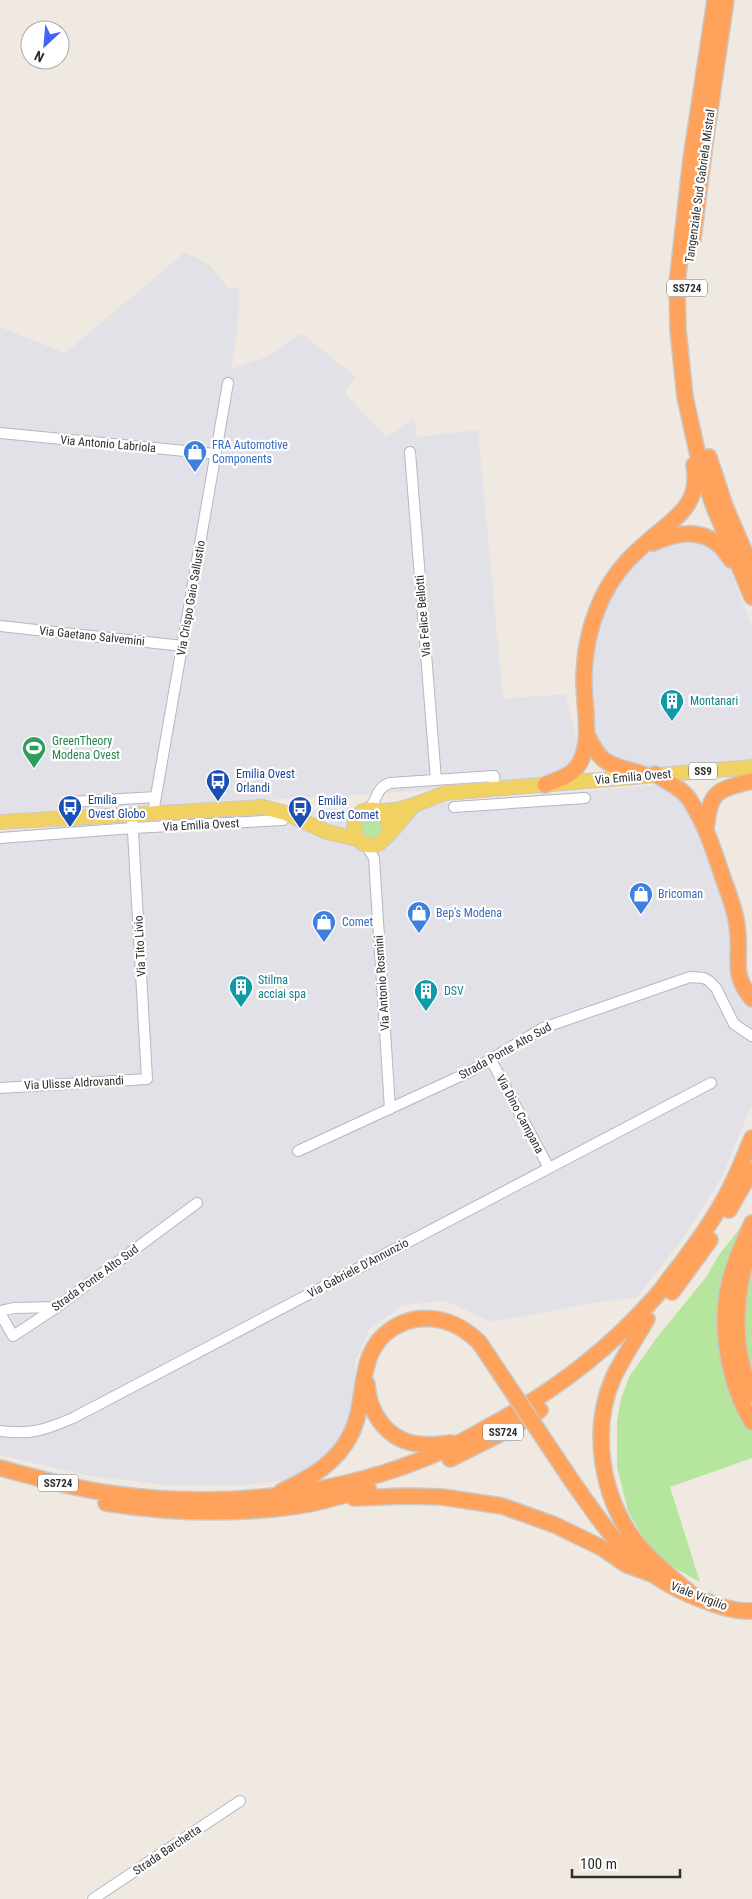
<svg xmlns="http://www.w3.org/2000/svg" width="752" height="1899" viewBox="0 0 752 1899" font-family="'Roboto Condensed',sans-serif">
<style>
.industrial{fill:#e3e1e8}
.green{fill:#b6e59e}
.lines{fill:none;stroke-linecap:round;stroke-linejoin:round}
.minor-casing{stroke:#b4b7c1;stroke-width:12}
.major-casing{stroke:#c9c9c9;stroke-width:16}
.highway-casing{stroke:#c9c9c9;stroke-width:18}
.minor{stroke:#fff;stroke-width:10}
.major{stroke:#f2d163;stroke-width:14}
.highway{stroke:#ffa35c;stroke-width:15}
.highway-bridge-casing{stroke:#c9c9c9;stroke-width:18;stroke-linecap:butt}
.highway-bridge{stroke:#ffa35c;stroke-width:15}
.labels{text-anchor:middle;stroke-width:4.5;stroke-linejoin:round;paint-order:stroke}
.shield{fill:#fff;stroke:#6d6d6d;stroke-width:1}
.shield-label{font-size:11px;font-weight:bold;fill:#2e2e2e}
.street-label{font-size:12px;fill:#2e2e2e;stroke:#fff}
.shop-label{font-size:12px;fill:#366cbe;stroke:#fff;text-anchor:start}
.culture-label{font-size:12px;fill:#0d838f;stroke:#fff;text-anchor:start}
.leisure-label{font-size:12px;fill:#27864d;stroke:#fff;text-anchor:start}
.transit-label{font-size:12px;fill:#164399;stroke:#fff;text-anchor:start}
</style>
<rect width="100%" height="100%" fill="#efe9e1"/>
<path class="industrial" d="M185,252L211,266L228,288L239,289L238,326L231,369L269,356L301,333L356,377L344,392L386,437L414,419L417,437L478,430L503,699L566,694L579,753L563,774L532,781L374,794L0,814V327L65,353Z
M693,538L712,545L729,567L752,626V759L630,769L597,746L591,714L590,657L599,623L610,594L629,568L655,547Z
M645,786H660L674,791L689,805L732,916L745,998L752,1008V1104L722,1177L681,1241L637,1297L593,1303L492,1322L445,1301L402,1305L369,1330L355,1362L354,1393L347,1428L324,1460L286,1480L245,1485L173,1486L90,1476L0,1455V831L425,804Z"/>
<path class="green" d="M375,815L382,820L384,829L377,839L365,838L359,825L363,818Z
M752,1213V1458L670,1487L700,1582L675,1568L649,1548L628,1511L617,1467V1421L621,1399L629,1377L655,1340L707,1276L718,1256Z"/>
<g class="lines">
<g class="minor-casing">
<path id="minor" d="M0,433L216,454
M410,452L436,780
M0,626L183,646
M71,802L156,797
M454,807L585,798
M368,810C379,799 374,789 390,783L494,776L495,788
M153,813L228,383
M0,838L133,828L283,820
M366,845L374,858L390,1109
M491,1060L549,1168
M0,1088L147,1079L132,814
M298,1151L469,1072L543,1028L690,977L704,978L709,981L716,988L734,1024L752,1036
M0,1311L14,1308L56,1307
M0,1313L13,1336L57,1307L197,1203
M0,1431C31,1435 45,1430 73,1418L711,1083
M93,1899L240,1801"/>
</g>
<g class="major-casing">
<path id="major" d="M380,811C403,812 424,800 446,793L752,767
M0,822L263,807L285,813L327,832L357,839
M388,834L389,821L380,811C345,801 347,851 376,845C385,842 404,815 413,806"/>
</g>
<g class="highway-casing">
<path id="highway" d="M715,0L691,159L677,284L678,330L685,397L701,469L714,507L752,597
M693,239L705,143L726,0
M709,457L725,506L752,569
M653,543C684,529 712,528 731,560
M587,734C603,770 612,763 645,775
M655,774C667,782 684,789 691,802C705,824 713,848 721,872C728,893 737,913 738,935C740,963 732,975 752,999
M545,785C553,781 565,778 572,772C597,751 582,702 584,673C585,652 589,630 597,610C604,591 615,574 629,559C637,551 646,543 654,536C679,516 701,501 694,465
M706,829C710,791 716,790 752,781
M729,1210L752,1170
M752,1223C743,1243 734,1263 729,1284C719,1328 729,1385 752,1422
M751,1249C736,1281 733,1335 743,1368C745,1377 749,1385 752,1394
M672,1292L710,1240
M647,1319C636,1338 624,1356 614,1376C590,1429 601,1497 636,1542C653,1563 675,1580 695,1597
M367,1384C369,1414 388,1441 419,1444C430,1446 441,1444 451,1443
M450,1459L506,1431L540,1410
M0,1468C38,1478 76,1489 115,1494C224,1509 339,1496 440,1452C463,1442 483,1430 504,1418C561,1386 613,1345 656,1296C665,1286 672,1274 681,1264C699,1239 717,1215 730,1188C739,1171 745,1154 752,1138
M572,1481C611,1536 634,1574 700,1599C716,1605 734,1612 752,1611
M282,1491C310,1478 337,1463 351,1434C369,1398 354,1353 393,1328C400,1324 409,1320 417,1319C442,1316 461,1325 479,1342
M354,1498L407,1496L442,1497L502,1506L555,1525L602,1548L627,1565L649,1573
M106,1503C168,1513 234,1515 297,1506C321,1503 344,1495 368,1488"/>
</g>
<use href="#minor" class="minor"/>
<use href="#major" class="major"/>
<use href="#highway" class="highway"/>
<g class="highway-bridge-casing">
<path id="highway-bridge" d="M479,1342L572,1481"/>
</g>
<use href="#highway-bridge" class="highway-bridge"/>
</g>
<defs>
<g id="shop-pin" transform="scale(1.25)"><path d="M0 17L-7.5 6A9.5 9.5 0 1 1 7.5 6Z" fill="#3f7fe0" stroke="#fff"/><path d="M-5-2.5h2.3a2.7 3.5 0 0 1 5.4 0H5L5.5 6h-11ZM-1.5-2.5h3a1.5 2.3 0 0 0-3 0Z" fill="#fff"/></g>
<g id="building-pin" transform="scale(1.25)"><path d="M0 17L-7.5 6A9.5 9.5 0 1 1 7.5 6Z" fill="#0f9aa8" stroke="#fff"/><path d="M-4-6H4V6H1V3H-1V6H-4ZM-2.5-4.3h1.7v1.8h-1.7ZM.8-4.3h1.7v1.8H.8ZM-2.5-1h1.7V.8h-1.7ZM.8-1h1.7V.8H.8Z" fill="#fff"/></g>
<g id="stadium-pin" transform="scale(1.25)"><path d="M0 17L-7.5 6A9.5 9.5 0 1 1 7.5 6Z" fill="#2e9e5b" stroke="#fff"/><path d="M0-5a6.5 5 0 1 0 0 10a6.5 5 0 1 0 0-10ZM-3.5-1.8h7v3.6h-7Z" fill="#fff"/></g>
<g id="bus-pin" transform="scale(1.25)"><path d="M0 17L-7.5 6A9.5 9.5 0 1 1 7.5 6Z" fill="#1a4fb4" stroke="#fff"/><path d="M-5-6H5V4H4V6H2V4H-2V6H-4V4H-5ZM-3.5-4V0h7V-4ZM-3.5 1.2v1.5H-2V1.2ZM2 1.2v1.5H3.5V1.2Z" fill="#fff"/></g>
</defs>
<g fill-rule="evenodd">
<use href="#shop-pin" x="195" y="452"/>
<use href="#building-pin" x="672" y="701"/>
<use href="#stadium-pin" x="34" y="748"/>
<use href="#bus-pin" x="218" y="781"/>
<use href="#bus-pin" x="70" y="807"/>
<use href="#bus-pin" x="300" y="808"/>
<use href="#shop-pin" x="641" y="894"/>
<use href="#shop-pin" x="419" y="913"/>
<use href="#shop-pin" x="324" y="922"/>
<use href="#building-pin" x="241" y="987"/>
<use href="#building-pin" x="426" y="991"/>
</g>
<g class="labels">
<g class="shield">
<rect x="667" y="279.5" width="40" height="17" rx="4"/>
<rect x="689" y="762.5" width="28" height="17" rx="4"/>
<rect x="483" y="1423.5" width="40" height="17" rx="4"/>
<rect x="38" y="1474.5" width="40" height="17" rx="4"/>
</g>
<g class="shield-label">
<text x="687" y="292">SS724</text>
<text x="703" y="775">SS9</text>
<text x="503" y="1436">SS724</text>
<text x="58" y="1487">SS724</text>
</g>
<g class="street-label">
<text transform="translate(700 186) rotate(-82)" y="4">Tangenziale Sud Gabriela Mistral</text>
<text transform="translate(108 444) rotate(5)" y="4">Via Antonio Labriola</text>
<text transform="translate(191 598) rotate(-80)" y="4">Via Crispo Gaio Sallustio</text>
<text transform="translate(423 616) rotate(-95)" y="4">Via Felice Bellotti</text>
<text transform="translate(92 636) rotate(6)" y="4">Via Gaetano Salvemini</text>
<text transform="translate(633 777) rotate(-5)" y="4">Via Emilia Ovest</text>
<text transform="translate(201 825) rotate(-3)" y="4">Via Emilia Ovest</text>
<text transform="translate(140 946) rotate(-93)" y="4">Via Tito Livio</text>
<text transform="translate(382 983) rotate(-94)" y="4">Via Antonio Rosmini</text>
<text transform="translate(505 1051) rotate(-29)" y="4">Strada Ponte Alto Sud</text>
<text transform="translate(74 1083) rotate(-3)" y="4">Via Ulisse Aldrovandi</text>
<text transform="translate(520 1114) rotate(62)" y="4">Via Dino Campana</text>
<text transform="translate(358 1268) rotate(-28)" y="4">Via Gabriele D'Annunzio</text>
<text transform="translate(95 1278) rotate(-36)" y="4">Strada Ponte Alto Sud</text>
<text transform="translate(699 1596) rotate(21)" y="4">Viale Virgilio</text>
<text transform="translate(167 1850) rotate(-34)" y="4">Strada Barchetta</text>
</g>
<g class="shop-label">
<text x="212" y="449">FRA Automotive<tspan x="212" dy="14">Components</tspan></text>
<text x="658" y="898">Bricoman</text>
<text x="436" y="917">Bep's Modena</text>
<text x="342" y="926">Comet</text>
</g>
<g class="culture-label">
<text x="690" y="705">Montanari</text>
<text x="258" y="984">Stilma<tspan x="258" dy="14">acciai spa</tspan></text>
<text x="444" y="995">DSV</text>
</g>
<g class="leisure-label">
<text x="52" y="745">GreenTheory<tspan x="52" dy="14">Modena Ovest</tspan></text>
</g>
<g class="transit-label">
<text x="236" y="778">Emilia Ovest<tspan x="236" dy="14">Orlandi</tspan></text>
<text x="88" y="804">Emilia<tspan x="88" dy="14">Ovest Globo</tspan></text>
<text x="318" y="805">Emilia<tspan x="318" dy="14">Ovest Comet</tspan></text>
</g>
</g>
<g transform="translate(45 45) rotate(206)"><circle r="24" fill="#ffffff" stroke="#ababab"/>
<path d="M0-4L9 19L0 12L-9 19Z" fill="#4264fb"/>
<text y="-8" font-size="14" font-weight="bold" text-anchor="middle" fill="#2e2e2e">N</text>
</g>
<path d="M572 1869v8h108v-8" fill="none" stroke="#2e2e2e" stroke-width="2.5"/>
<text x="580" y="1869" font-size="15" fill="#2e2e2e" stroke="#ffffff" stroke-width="4" paint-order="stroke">100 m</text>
</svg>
